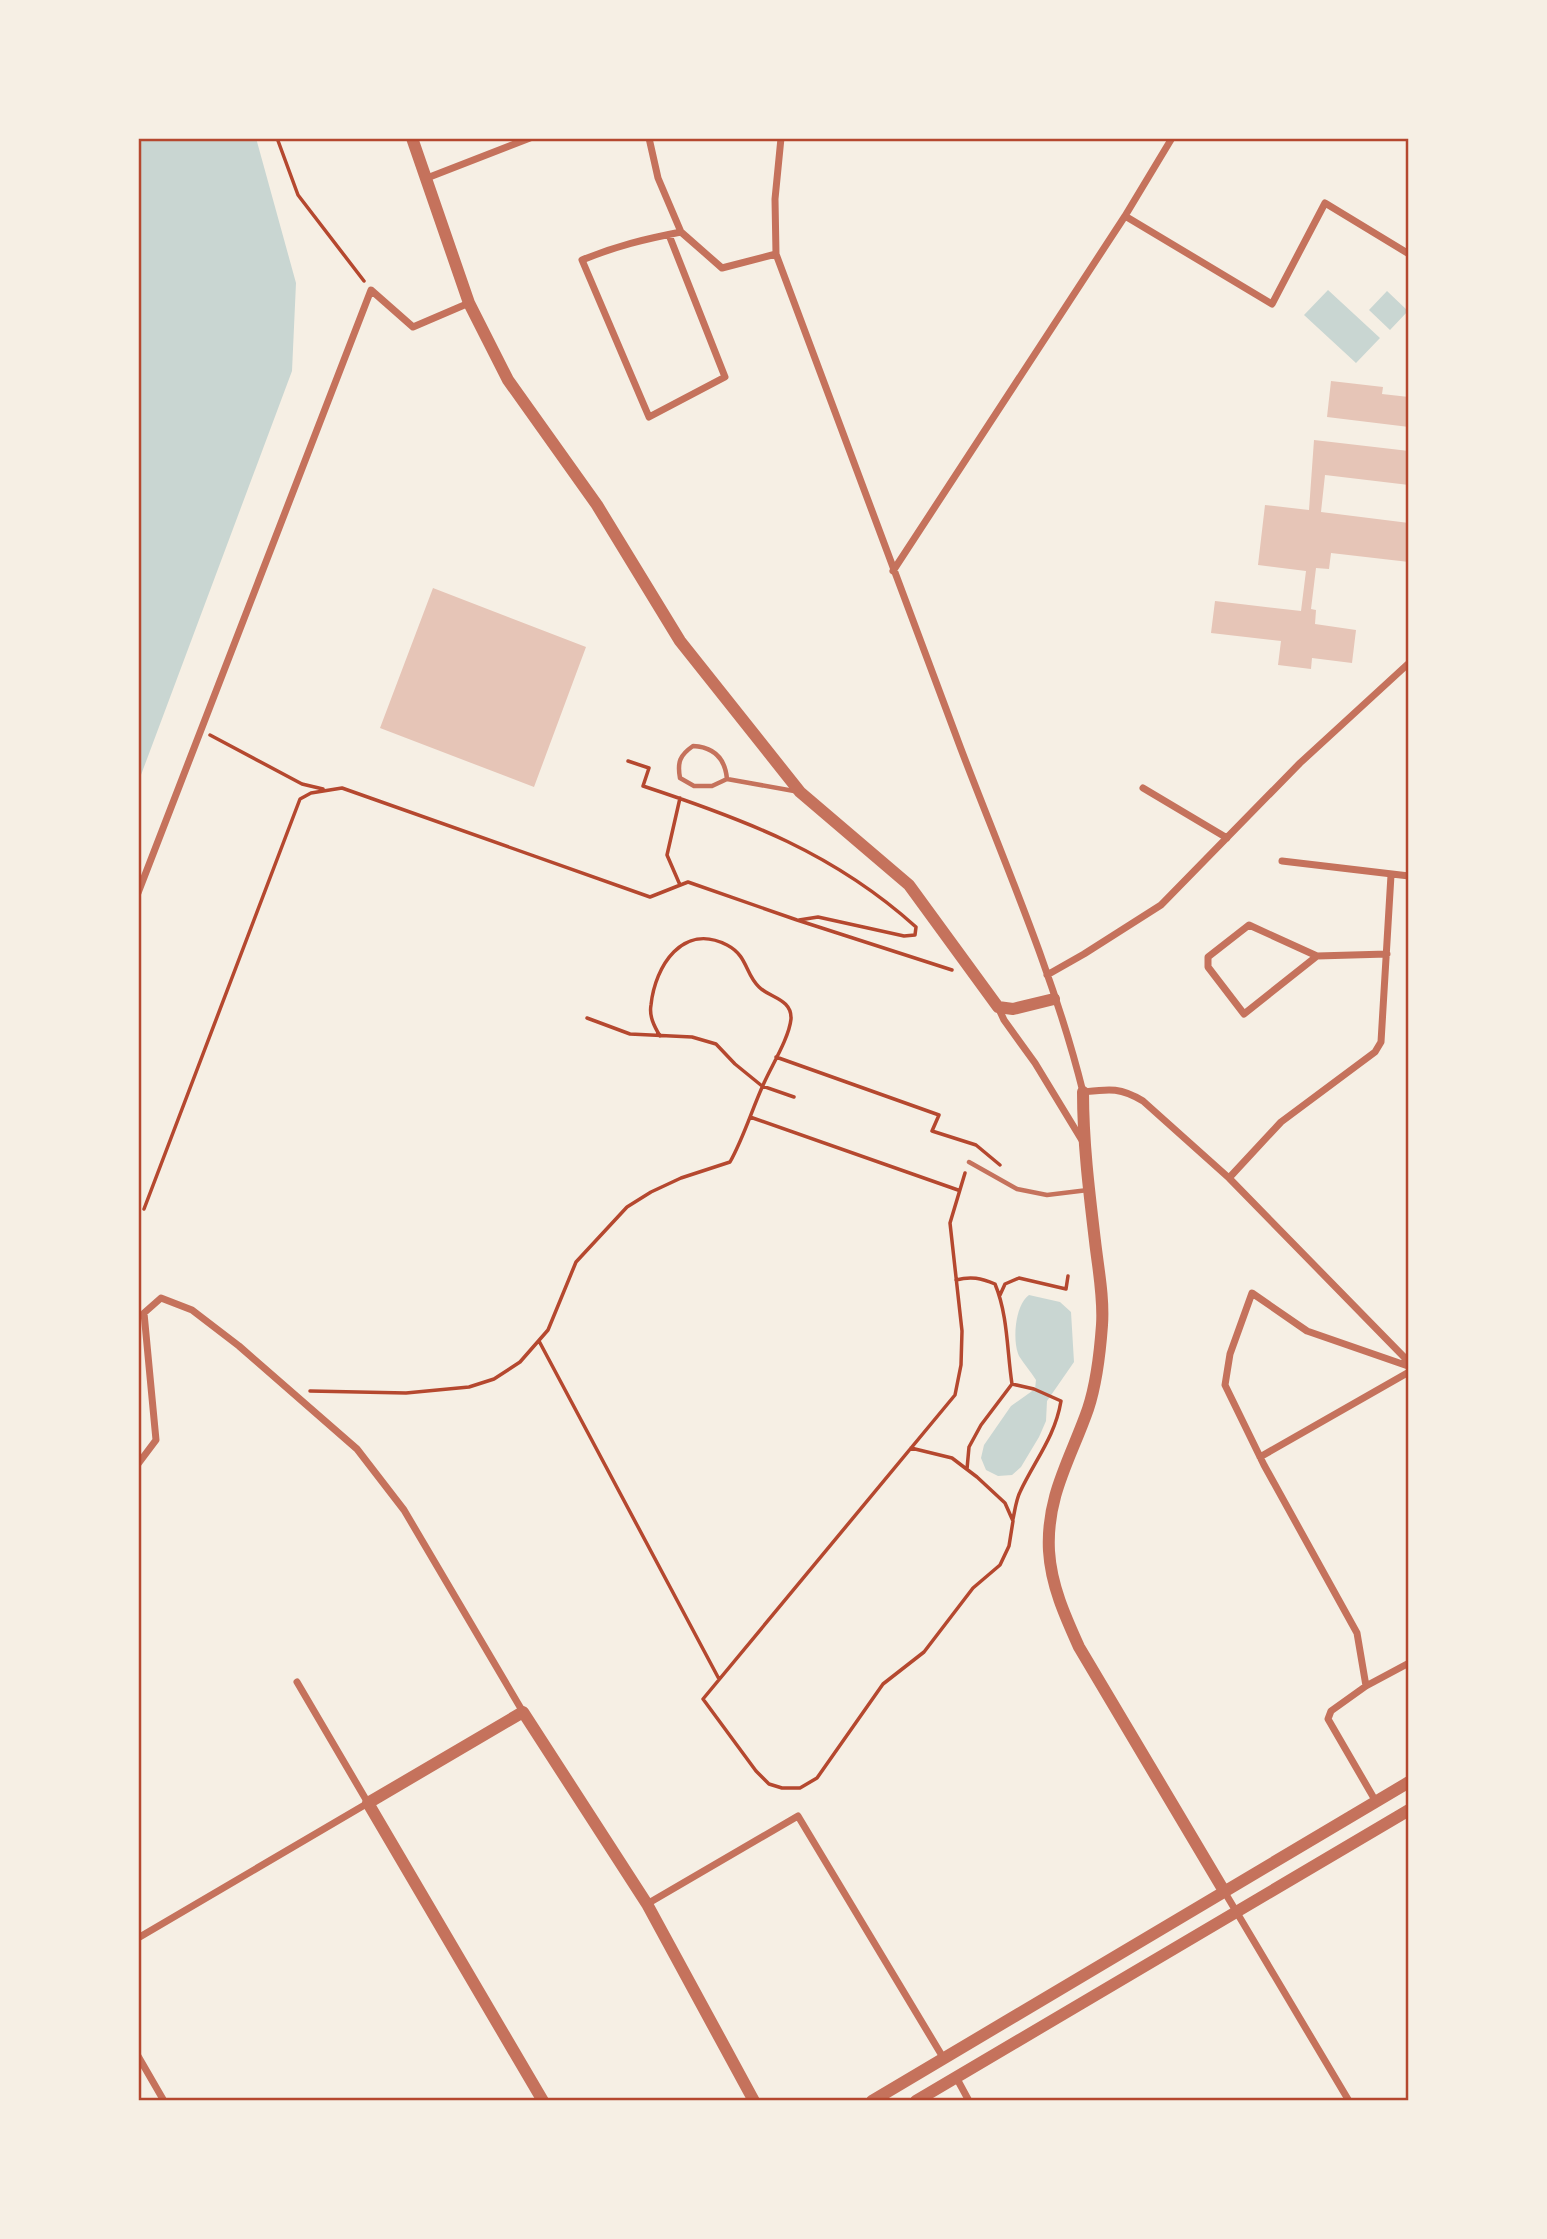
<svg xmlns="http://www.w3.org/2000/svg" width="1547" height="2239" viewBox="0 0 1547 2239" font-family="Arial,sans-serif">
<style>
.water{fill:#c9d6d2}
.building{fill:#e6c5b7}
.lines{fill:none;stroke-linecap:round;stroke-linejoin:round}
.path{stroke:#b5482f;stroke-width:3.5}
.service{stroke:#c5725c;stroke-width:4.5}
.minor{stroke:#c5725c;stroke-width:7}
.tertiary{stroke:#c5725c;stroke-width:12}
.neatline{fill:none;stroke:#b5482f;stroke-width:2.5}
</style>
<rect width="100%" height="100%" fill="#f6efe4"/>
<path class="water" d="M138,138H256L296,283L292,371L138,783Z
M1328,290L1380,338L1356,363L1304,315Z
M1387,291L1408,311L1390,330L1369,310Z
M1029,1295L1060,1302L1071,1312L1074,1362L1047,1401L1046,1421L1039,1437L1021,1467L1012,1475L998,1476L986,1470L981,1458L984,1445L1011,1406L1035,1389L1036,1380C1031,1372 1024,1364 1019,1356C1012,1341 1015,1305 1029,1295Z"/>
<path class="building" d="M1331,381L1383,387L1382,394L1409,397V427L1327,417Z
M1314,440L1409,451V485L1325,475L1321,512L1409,523V562L1331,553L1329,569L1316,568L1311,609L1316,610L1315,624L1356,630L1352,663L1312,658L1311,669L1278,665L1281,641L1211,633L1215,601L1301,611L1306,571L1258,565L1265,505L1309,510Z
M433,588L586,647L534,787L380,728Z"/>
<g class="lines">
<path class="path" d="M277,138L298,195L364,281
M210,735L302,784L323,789
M628,761L649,768L643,786C746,820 834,853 916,927L915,935L904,936L818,917L799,920
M680,885L667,855L680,798
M587,1018L630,1034L692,1037L716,1044L735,1064L762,1086L794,1097
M776,1057L939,1115L932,1131L976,1145L1000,1165
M750,1117L958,1190
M144,1209L300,799L311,793L342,788L650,897L688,882L797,920L952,970
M956,1280C971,1276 981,1278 995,1284C1008,1315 1007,1352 1012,1384L981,1425L969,1447L967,1469
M1000,1295L1005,1284L1019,1278L1066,1289L1068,1276
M539,1341L719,1679
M1012,1384L1034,1389L1061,1401C1055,1437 1035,1460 1020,1492C1016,1500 1015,1510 1013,1519
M310,1391L406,1393L469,1387L494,1379L520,1362L548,1330L576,1262L627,1207L651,1192L681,1178L730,1162C744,1137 752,1109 764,1083C772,1065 789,1038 791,1019C792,999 770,998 759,987C745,974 748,956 727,945C683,922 655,966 651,1005C649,1016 654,1026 660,1036
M911,1448L952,1458L977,1477L1005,1503L1013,1521L1009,1546L1000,1565L973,1588L924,1652L883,1684L817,1778L800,1788H782L769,1784L756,1771L703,1699L955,1395L961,1365L962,1331L950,1223L965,1173"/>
<path class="service" d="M727,779C725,758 713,747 693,746C680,755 677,762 680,778L694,786H712L727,779L794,791
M969,1162L1017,1189L1047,1195L1088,1190"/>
<path class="minor" d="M649,138L658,178L681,232L722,268L776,254
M781,138L775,199L776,254C837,419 898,584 961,749C1004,862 1054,975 1083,1092C1109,1089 1120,1087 1143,1101L1229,1178L1404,1357L1409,1366
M427,178L530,138
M1125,216L1272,304L1325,203L1409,254
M669,235L725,377L649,417L582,260C616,246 645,239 681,232
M893,571L1125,216L1172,138
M1143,788L1227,838
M1282,861L1409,876
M138,893L371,290L413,327L469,303
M1317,956L1244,1014L1208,967V957L1249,925L1317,956L1387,954
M1047,975L1084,954L1161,905L1300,763L1409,663
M998,1007L1004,1020L1035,1063L1083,1142
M1229,1178L1281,1122L1375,1052L1381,1042L1391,875
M1260,1457L1409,1372
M138,1464L156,1440L144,1313L161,1298L192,1310L239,1346L357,1449L404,1510L523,1712
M1366,1686L1409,1663
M1375,1800L1328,1719L1331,1711L1366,1686L1357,1633L1264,1465L1225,1385L1230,1354L1252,1293L1307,1331L1408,1366
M1224,1891L1349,2101
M647,1904L798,1816L944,2059
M138,1938L368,1803L297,1682
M138,2056L164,2101
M956,2077L969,2101"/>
<path class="tertiary" d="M412,138L469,303L508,380L597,505L680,641L800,792L909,885L998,1007L1013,1009L1054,999
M1083,1092C1083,1142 1089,1191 1095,1241C1098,1268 1104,1297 1102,1325C1100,1353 1097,1382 1088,1409C1071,1458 1046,1496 1049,1551C1051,1585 1065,1616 1079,1647L1224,1891
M543,2101L368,1803L523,1712L647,1904L754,2101
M872,2101L1409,1782
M916,2101L1409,1810"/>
</g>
<rect width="1547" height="2239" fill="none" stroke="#f6efe4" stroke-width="280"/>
<rect x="140" y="140" width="1267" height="1959" class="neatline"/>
</svg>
